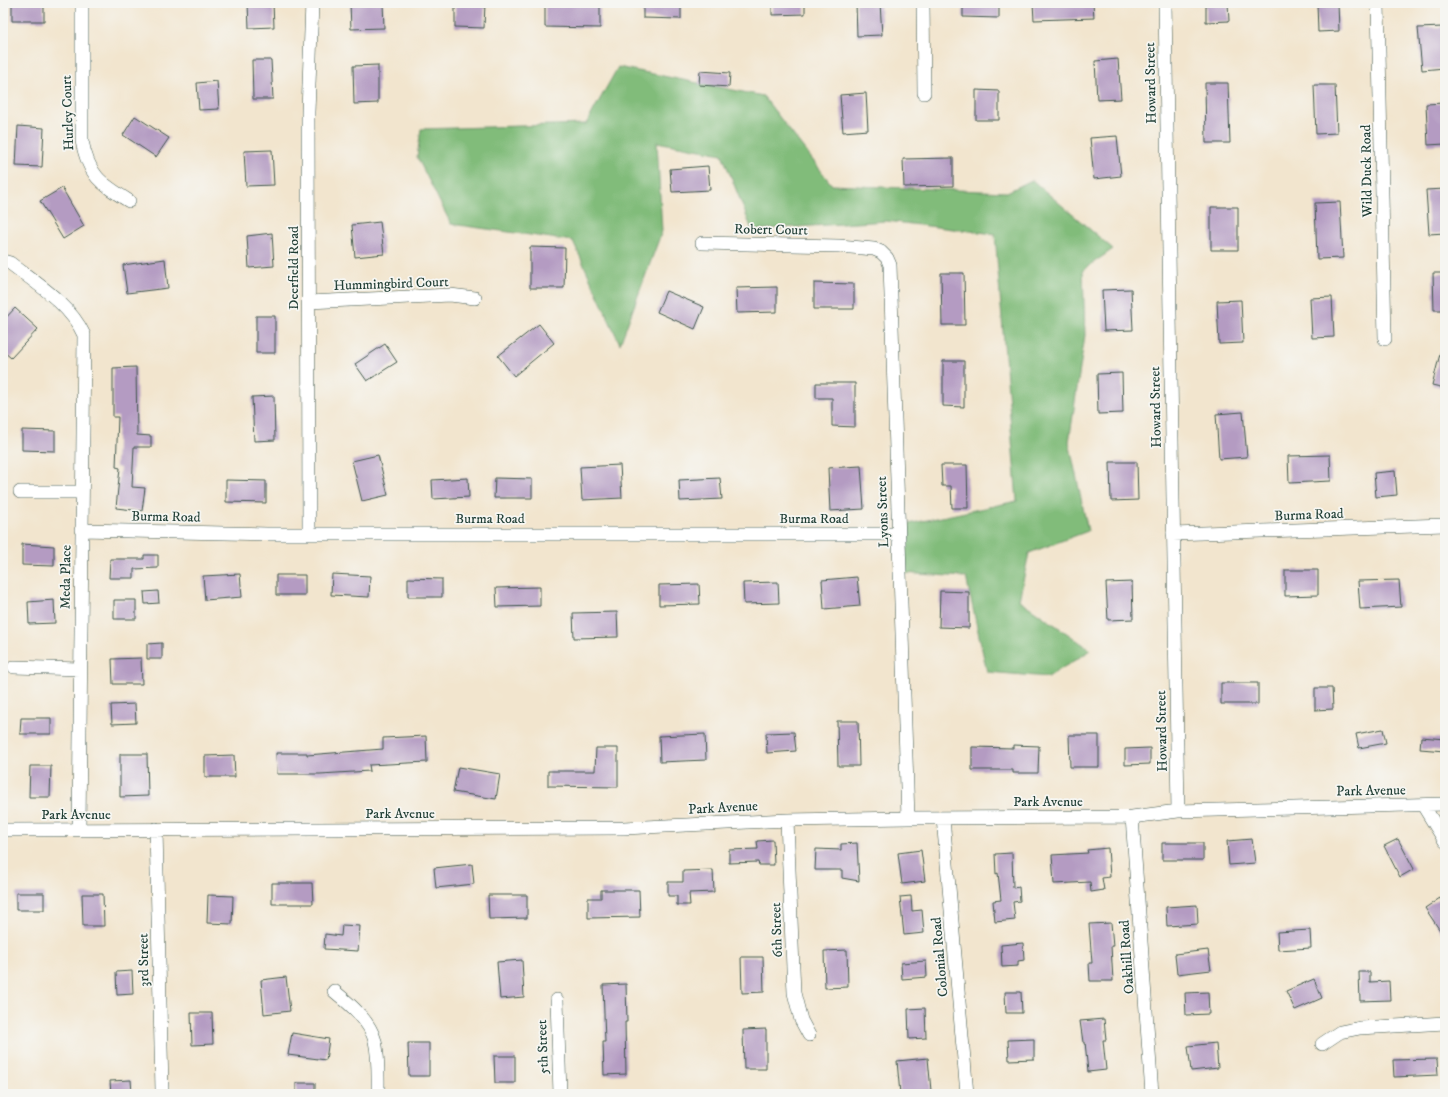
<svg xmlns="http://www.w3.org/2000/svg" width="1448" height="1097" viewBox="0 0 1448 1097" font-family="'IM FELL DW Pica',serif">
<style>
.forest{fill:#81bc7a;stroke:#507c57}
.building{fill:#b49bc2}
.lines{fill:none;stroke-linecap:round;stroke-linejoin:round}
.street-casing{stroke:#3f564b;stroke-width:14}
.street{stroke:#fff;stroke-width:13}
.labels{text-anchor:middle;stroke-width:3.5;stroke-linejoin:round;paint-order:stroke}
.street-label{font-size:14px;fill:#1f3d34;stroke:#f6f6f2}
</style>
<rect width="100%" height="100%" fill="#f6f6f2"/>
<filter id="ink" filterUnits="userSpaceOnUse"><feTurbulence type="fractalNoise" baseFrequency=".025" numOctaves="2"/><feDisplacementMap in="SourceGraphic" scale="8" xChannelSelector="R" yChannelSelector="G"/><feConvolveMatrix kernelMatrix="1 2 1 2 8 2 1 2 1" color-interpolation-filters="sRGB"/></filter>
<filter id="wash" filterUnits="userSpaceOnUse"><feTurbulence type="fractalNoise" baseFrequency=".012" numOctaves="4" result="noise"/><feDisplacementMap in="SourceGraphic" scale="16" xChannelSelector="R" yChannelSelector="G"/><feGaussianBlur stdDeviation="0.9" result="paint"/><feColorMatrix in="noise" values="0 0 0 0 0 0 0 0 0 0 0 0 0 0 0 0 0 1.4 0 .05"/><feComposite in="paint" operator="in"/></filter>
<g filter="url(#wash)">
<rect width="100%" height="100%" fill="#f2e5ce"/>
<path class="forest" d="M618,67L763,96L832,185L1007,192L1032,180L1113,249L1083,270L1085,335L1069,442L1088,531L1029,553L1019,600L1091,650L1048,677L987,672L966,577L902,573L899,526L1017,501L995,234L886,221L752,230L722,154L657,142L662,231L620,344L573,241L451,224L417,157L421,129L586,124Z"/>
<g id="blocks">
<path class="building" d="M12,3H44V21H12Z
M248,3H273L274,27L249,28Z
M350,3H383L384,28L351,29Z
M455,3H485L484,28L455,27Z
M545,3H600V28L545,27Z
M643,3H681V19L643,18Z
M772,3H805V14L772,15Z
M856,3H880L882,35L857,36Z
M963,3H999V18L963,17Z
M1033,3H1093L1094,18L1034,20Z
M1206,3H1228L1229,21L1206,22Z
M1317,3H1338L1339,31L1318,32Z
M1443,27L1445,68L1422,70L1418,28Z
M1118,59L1121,99L1097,100L1095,61Z
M252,60H271L273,99H253Z
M378,65V103L354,104L353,66Z
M700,71L730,73L729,87L699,85Z
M217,81L219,109L199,110L197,83Z
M1205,83H1228L1230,143H1206Z
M1314,85H1335L1337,133L1316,134Z
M976,90L999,91V120H976Z
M866,93L868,130L843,132L840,95Z
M1444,103L1445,144L1428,145L1426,104Z
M135,116L169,138L156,157L123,135Z
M18,126L44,128L42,167L16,166Z
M1117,136L1121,176L1094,179L1090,138Z
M272,150L274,185L246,186L244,151Z
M953,158V186L904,187L903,159Z
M708,166L710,190L672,192L670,169Z
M62,188L84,226L63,239L40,201Z
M1445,189V233L1429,234L1426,190Z
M1340,202L1343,258L1317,259L1315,203Z
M1211,207H1238V250H1211Z
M380,222L384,254L355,257L352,225Z
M272,233L274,266L249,268L247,236Z
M530,247L565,248L564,288H530Z
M165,259L168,288L127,293L123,265Z
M941,273H964L965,325H942Z
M1433,273H1445V310H1434Z
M814,283L854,284V309H814Z
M777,287V312L737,313L736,288Z
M1131,289L1133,330L1104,331L1102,290Z
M666,291L704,307L695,329L657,312Z
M1332,297L1334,337L1312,338L1310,298Z
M1241,300L1243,343L1219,344L1217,301Z
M15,308L38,329L11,358L3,351V321Z
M256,316H275V353H256Z
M539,324L554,343L514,376L498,356Z
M385,344L397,362L367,381L355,364Z
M1441,350H1445V388L1432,385Z
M943,361H964V407L943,406Z
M136,367L137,435L151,436V447H134L132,487L145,488L142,511L116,508L120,468L116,467L118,417H113V368Z
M1122,373L1123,413L1098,414L1097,374Z
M816,383H855V427L832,426V398H816Z
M274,396L275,440L254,441L252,397Z
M1243,412L1247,457L1219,459L1216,414Z
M22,430L55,431V451L22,450Z
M378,455L388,495L362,501L352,461Z
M1330,455L1331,481L1289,483L1288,456Z
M1110,462H1137L1138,500L1111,501Z
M620,465L622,498L582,500L580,467Z
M941,465H967L968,508H952L951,486H942Z
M861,466L864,509L830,511L828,468Z
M1395,471L1397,495L1376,497L1374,473Z
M468,478L469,497L433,499L432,480Z
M495,478L532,479V498H494Z
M720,478L722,499L680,501L679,480Z
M226,480L266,481V503L226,502Z
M22,544L54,546V566L22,565Z
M144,555H158V568L134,569V578H109L110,559H144Z
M1285,570H1318V595L1285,596Z
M240,574L242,597L205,600L203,576Z
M332,574L370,576L369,597L331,595Z
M276,575H305V595H276Z
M857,577L860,606L824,609L822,580Z
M408,578L442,579V597H408Z
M1399,580L1401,607L1360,609L1358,581Z
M778,582L779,603L744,604L743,583Z
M1132,582L1133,619L1108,620L1106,583Z
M699,584L700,604L659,605V585Z
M540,587V606L497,607L496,588Z
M158,591L159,603L145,604L144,592Z
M940,591L969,592V628L939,627Z
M54,600L55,623L29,624L28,602Z
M114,600H136V619H114Z
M617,612L618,637L574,638L573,613Z
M162,643V659H147V644Z
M141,658L142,684H113L112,659Z
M1221,683H1258V704H1221Z
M1315,688H1332L1333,709L1315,710Z
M135,704L136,723L112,724L111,705Z
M21,718H51V734H20Z
M837,721H858L859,766H838Z
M1383,729L1386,743L1359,748L1356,734Z
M794,732L796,751L767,753L766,733Z
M705,734L706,760L660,762L659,736Z
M1069,735H1099V767H1070Z
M426,736L427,762L369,765L370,771L320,774H277L276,753H307V755L383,749V738Z
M1421,737L1445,739V751L1420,749Z
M1013,745L1039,746L1038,773H1013V770H972V747L1013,748Z
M596,748H618V787L548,786V771H595Z
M1150,748V764L1125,765V749Z
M120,754H147L148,796L120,797Z
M234,755L235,777H205V756Z
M30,766H51L50,797H29Z
M458,767L500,774L496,799L453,792Z
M1252,839L1255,863L1229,865L1227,841Z
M1398,839L1414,869L1400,877L1384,846Z
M773,840L774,865H759L758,862L729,863V850L758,849L757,841Z
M857,843L859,881L842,878V870H815L816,849L841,850V844Z
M1162,843H1203V860H1162Z
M1108,848L1110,877L1102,878L1104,890L1091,892L1090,882L1054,884L1052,855L1088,853L1087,850Z
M921,850L925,881L902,884L898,853Z
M1012,853L1013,888L1019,887L1020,901L1013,902L1015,920L995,922L993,901L1001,900L998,873L996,874L995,854Z
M472,864L474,884L436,888L434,868Z
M713,870L714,892L689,893L690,905H677V896H668V882H683V871Z
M272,883H312L313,904H272Z
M601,890H639L640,917L588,918V898H601Z
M16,893H44V910H16Z
M82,894H103L104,926H83Z
M208,895L233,896L232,924L207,923Z
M488,895H527V918L489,919Z
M911,896L912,911L922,910L924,933L904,935L900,897Z
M1440,898L1445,906V938L1425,908Z
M1197,905L1198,924L1167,926L1166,907Z
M1111,923L1113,946H1111L1113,981H1090L1089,963H1092L1089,924Z
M342,925L360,926L358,951L324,949L325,934L341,936Z
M1310,930L1311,948L1278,950L1277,932Z
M1023,943L1024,960L1018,961V966L1002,967L1001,945Z
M847,950L848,987L825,988L824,951Z
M1208,950L1211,970L1177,974L1175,954Z
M741,957H763L764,992L742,993Z
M522,960L524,997L500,999L497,962Z
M926,961L927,977L902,979L901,963Z
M132,971L133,994L117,995L116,972Z
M1359,972H1370V982L1389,981L1390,1000L1360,1001Z
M286,977L290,1011L264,1014L261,980Z
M1314,979L1322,998L1295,1010L1286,991Z
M626,984L627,1022H625L626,1074L604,1075L603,1042H605L603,985Z
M1005,992H1021L1022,1013H1006Z
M1208,992L1209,1014L1186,1015L1185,993Z
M925,1008L926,1038L909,1039L908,1009Z
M191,1013H212L213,1044L192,1045Z
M1104,1019L1106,1040H1103L1106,1070L1088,1072L1085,1042H1083L1080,1021Z
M766,1029V1069H744L743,1030Z
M292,1033L329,1039L326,1060L288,1055Z
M1034,1039V1059L1009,1060L1008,1040Z
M408,1043H429V1076H409Z
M1216,1043L1218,1068L1191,1071L1188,1046Z
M494,1056H515V1083H495Z
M928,1058L931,1091L900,1094L897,1061Z
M1437,1059L1438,1075L1394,1077L1393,1060Z
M131,1080L132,1094H111L110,1081Z
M296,1083H315V1094H296Z"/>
</g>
</g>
<g filter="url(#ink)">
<use href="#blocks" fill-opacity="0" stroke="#3f564b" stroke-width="1"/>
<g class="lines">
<g class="street-casing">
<path id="street" d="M82,3V141C89,176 100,183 129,201
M923,3L924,93
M1165,3L1178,811
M1378,3L1385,339
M702,243L839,246L874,249L881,252L887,258L890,265L908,818
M3,261L10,263C37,284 70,304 84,335L79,830
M309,302L450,295L475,298
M20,492H82
M81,530L267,534H898
M309,534L308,112L312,3
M1173,534L1445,525
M14,667L80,669
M1423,805L1445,841
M1132,817L1152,1094
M943,818L967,1094
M787,820L794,993L801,1020L809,1035
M156,829L162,1090
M3,830L624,828L787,820L908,818L1132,817L1178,811L1445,804
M334,991C350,1004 370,1021 375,1041C379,1058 378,1076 378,1094
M557,1000L560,1094
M1322,1044L1340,1032L1360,1028L1445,1023"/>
</g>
<use href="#street" class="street"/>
</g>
</g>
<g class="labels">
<g class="street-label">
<text transform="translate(1150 83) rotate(-91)" y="5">Howard Street</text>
<text transform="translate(67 113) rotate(-92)" y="5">Hurley Court</text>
<text transform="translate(1366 171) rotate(-91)" y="5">Wild Duck Road</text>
<text transform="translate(771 229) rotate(1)" y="5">Robert Court</text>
<text transform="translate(293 268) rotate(-90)" y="5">Deerfield Road</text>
<text transform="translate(391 283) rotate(-2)" y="5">Hummingbird Court</text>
<text transform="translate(1155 407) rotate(-91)" y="5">Howard Street</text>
<text transform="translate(882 512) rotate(-92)" y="5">Lyons Street</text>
<text transform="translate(1309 514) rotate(-2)" y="5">Burma Road</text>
<text transform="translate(166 516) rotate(1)" y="5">Burma Road</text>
<text x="490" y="523">Burma Road</text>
<text x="814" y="523">Burma Road</text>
<text transform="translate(65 577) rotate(-89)" y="5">Meda Place</text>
<text transform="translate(1161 731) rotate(-91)" y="5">Howard Street</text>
<text transform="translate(1371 790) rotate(-1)" y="5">Park Avenue</text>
<text x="1048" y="806">Park Avenue</text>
<text transform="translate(723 807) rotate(-3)" y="5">Park Avenue</text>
<text x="400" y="818">Park Avenue</text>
<text x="76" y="819">Park Avenue</text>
<text transform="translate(776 930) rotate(-92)" y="5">6th Street</text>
<text transform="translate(939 957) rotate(-95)" y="5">Colonial Road</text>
<text transform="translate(1126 957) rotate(-94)" y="5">Oakhill Road</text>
<text transform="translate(143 960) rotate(-91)" y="5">3rd Street</text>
<text transform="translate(542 1047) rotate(-92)" y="5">5th Street</text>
</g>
</g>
<rect width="1448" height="1097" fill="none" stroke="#f6f6f2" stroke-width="16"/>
</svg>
